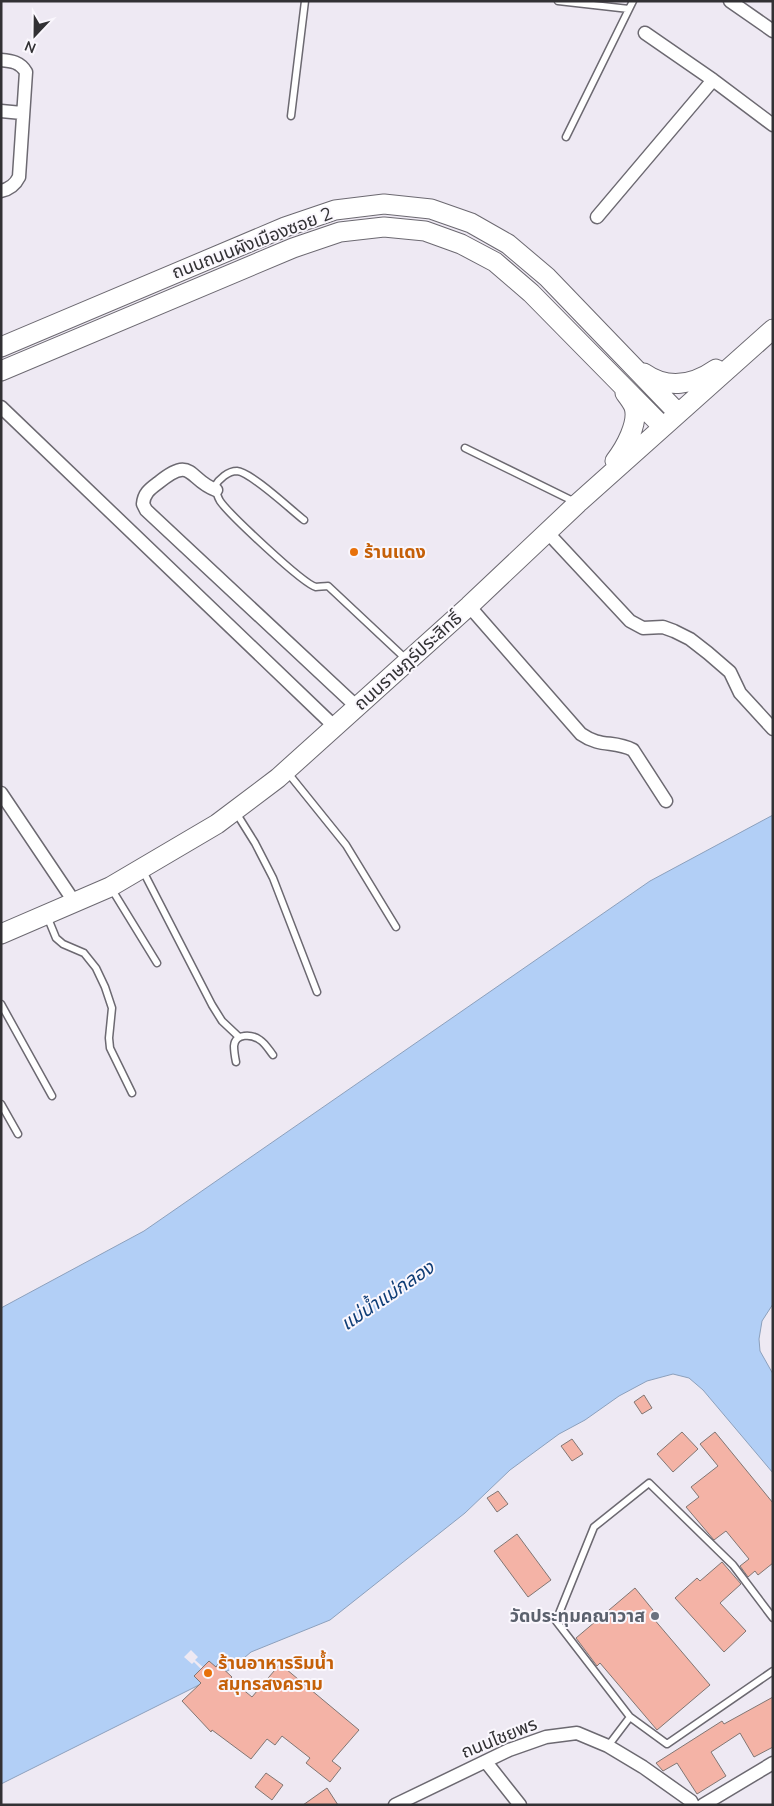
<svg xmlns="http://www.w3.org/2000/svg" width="774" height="1806" viewBox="0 0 774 1806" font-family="Mulish,'Noto Sans Thai',sans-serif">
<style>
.water{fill:#b2cff6;stroke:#8ca0bc}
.pier{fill:#eee9f3}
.building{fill:#f4b3a6;stroke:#817673}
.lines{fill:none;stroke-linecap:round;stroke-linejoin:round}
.lane-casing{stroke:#6c6971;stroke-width:9}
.street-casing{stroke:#6c6971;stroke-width:15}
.secondary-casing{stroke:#6c6971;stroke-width:21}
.lane{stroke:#fff;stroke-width:6}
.street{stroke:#fff;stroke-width:12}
.secondary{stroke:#fff;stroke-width:19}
.food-dot{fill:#e8710a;stroke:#faf7fd;stroke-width:2}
.worship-dot{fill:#6b7280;stroke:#faf7fd;stroke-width:2}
.labels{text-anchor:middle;stroke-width:4;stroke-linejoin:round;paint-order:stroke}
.street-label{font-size:18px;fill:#323134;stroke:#faf7fd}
.food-label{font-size:18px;font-weight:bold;fill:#c56008;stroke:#faf7fd;text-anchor:start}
.worship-label{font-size:18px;font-weight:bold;fill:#5b616d;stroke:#faf7fd;text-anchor:end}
.water-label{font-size:19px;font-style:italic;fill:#0f3d76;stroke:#faf7fd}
</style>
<rect width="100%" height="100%" fill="#eee9f3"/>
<path class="water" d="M773,815V1304L762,1321L759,1339L760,1351L773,1374V1473L703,1390L689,1378L673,1374L647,1381L619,1396L585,1420L559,1434L510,1470L465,1513L330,1620L251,1652L231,1669L1,1784V1308L144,1231L650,881Z"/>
<path class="pier" d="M191,1650L198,1657L195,1660L203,1667L201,1669L194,1662L192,1664L184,1657Z"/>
<path class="building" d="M644,1395L652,1408L642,1414L634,1402Z
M682,1432L698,1449L673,1472L657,1454Z
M715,1432L773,1503V1563L758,1575L755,1571L748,1577L740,1566L749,1559L726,1531L714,1540L686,1507L699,1497L691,1487L718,1466L700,1444Z
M572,1439L583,1454L572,1461L561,1446Z
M498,1491L508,1504L497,1512L487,1498Z
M517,1534L551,1580L528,1597L494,1551Z
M722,1562L741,1584L720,1603L746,1631L724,1652L675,1598L697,1578L700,1581Z
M635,1588L657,1615L653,1618L710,1685L657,1730L600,1663L597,1666L576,1638Z
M209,1661L216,1667L218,1664L232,1677L230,1679L252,1697L280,1664L359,1730L332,1761L341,1768L330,1782L306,1763L310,1758L282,1736L275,1745L267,1739L251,1759L212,1730L211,1732L182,1701L201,1683L194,1676Z
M773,1697V1747L754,1757L740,1733L711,1752L726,1776L697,1794L677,1763L663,1771L656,1763L722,1721L724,1724Z
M266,1773L283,1785L272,1800L255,1787Z
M327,1788L338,1805H303Z"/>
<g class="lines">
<g class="lane-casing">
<path id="lane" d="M558,1L629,9
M291,116L305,1
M566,137L633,1
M465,448L575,502
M304,520C291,510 251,472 237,471C228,471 219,479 215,486C216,491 217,496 220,501C229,514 303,584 316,587C319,587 324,586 328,586L407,660
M288,773L346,845L396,927
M235,811L255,843L273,878L317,992
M143,871L212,1005L222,1021L239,1037
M111,888L157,963
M47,916L56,938L63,944L84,953L96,968L105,987L112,1008L109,1038L110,1048L132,1093
M1,1004L52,1096
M236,1062C235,1057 234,1051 234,1046C235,1033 252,1034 260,1040C265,1043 269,1050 273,1055
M1,1104L18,1134
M773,1618L733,1565L649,1483L594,1527L556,1621L630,1717L667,1744L773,1671
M608,1746L630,1717"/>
</g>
<g class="street-casing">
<path id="street" d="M730,1L773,31
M645,33L713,80L773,125
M1,60C12,61 20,62 26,72L19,177C15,185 10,189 1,191
M1,111L22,113
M597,217L713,80
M1,407L335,727
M216,490C188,480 193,454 158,483C150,489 144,493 143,504L146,510L357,707
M548,533L630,621L643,628L663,627L674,631L690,639L708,653L730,672L740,693L773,729
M469,606L581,734C601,748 614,740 633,750L666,801
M1,793L75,903
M486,1762L520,1805
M395,1805L509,1750L546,1737L577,1733L608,1746L643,1767L691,1801L693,1805
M703,1805L773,1763"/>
</g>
<g class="secondary-casing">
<path id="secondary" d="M1,347L285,227L335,210L384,204L431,209L471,223L508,244L547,277L678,413
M1,371L293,248L340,232L384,227L425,231L461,244L495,262L531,293L663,427
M644,373C668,390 693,385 716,369
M615,461C625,448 639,423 634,407C632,402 628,397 625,393
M1,934L110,887L217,824L278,778L469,606L578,503L773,329"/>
</g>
<use href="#lane" class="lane"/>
<use href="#street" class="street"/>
<use href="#secondary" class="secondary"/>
</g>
<g class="food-dot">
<circle cx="354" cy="552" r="5"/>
<circle cx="208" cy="1673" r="5"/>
</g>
<circle class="worship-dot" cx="655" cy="1616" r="5"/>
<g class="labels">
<g class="street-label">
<text transform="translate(252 243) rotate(-21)" y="6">ถนนถนนผังเมืองซอย 2</text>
<text transform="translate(408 661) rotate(-42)" y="6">ถนนราษฎร์ประสิทธิ์</text>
<text transform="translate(499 1738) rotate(-22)" y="6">ถนนไชยพร</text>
</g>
<g class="food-label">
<text x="364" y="558">ร้านแดง</text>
<text x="218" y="1669">ร้านอาหารริมน้ำ<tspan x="218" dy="21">สมุทรสงคราม</tspan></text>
</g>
<g class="worship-label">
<text x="645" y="1622">วัดประทุมคณาวาส</text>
</g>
<g class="water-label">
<text transform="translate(387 1295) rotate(-34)" y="7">แม่น้ำแม่กลอง</text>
</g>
</g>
<rect width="774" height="1806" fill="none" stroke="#323134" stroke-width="5"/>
<g transform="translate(35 35) rotate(202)" stroke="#faf7fd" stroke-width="4" paint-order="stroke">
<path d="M0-4L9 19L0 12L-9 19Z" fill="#323134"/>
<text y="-8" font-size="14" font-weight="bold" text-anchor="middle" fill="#323134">N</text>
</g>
</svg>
